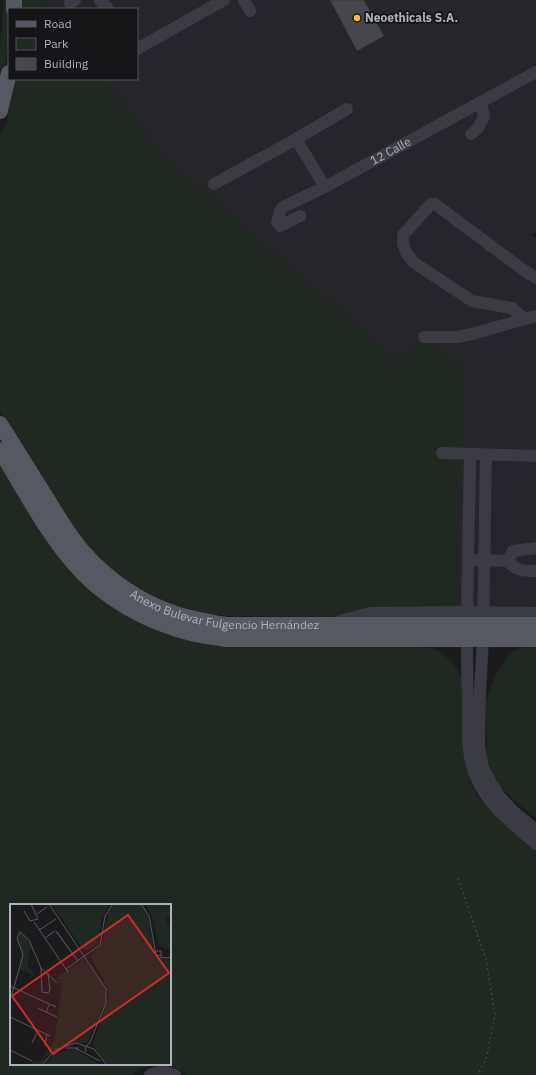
<svg xmlns="http://www.w3.org/2000/svg" width="536" height="1075" viewBox="0 0 536 1075" font-family="'IBM Plex Sans',sans-serif">
<style>
.built{fill:#26262a}
.green{fill:#202921}
.building{fill:#46474d;stroke:#343439}
.lines{fill:none;stroke-linecap:round;stroke-linejoin:round}
.path{stroke:#41444a;stroke-width:1.5;stroke-dasharray:2 3;stroke-linecap:butt}
.minor{stroke:#3b3c43;stroke-width:12}
.major{stroke:#575962;stroke-width:16}
.poi-dot{fill:#ffb731;stroke:#151518;stroke-width:1.5}
.labels{text-anchor:middle;stroke-width:3.5;stroke-linejoin:round;paint-order:stroke}
.poi-label{font-size:12px;font-weight:bold;fill:#acb2be;stroke:#151518;text-anchor:start}
.street-label{font-size:12px;fill:#acb2be;stroke:#151518}
.inset-road{fill:none;stroke:#55575d;stroke-width:1}
.view{fill:#d62828;fill-opacity:0.15;stroke:#d62828;stroke-width:2}
.inset-edge{fill:none;stroke:#acb2be;stroke-width:2}
</style>
<rect width="100%" height="100%" fill="#1b1b1d"/>
<path class="built" d="M44,0H536V232L531,235L536,238V611H456L396,360L159,153L105,79H137V9H49Z"/>
<path class="green" d="M3,0H8L9,25L7,55L0,92V45L4,7Z
M21,0H44L49,9H21Z
M16,79H105L159,153L396,360L424,340L465,370L456,611L353,612L330,617L230,616L200,613L164,603L131,588L101,565L76,534L0,412V137L6,125Z
M0,461L112,603L388,644L435,649L451,661L465,681L470,781L477,796L536,851V1075H187L178,1069L163,1064H170V905H11V1064H154L140,1069L132,1075H0Z
M524,646H536V818L499,787L487,759L486,703L494,677L510,654Z"/>
<path class="building" d="M330,0H364L384,36L357,51Z"/>
<g class="lines">
<path class="path" d="M458,878L486,960L495,1015L486,1060L477,1075"/>
<g class="minor">
<path d="M100,0L108,9"/>
<path d="M244,0L250,11"/>
<path d="M70,3L75,0"/>
<path d="M137,49L224,0"/>
<path d="M471,134L477,129L484,117L483,111L479,103"/>
<path d="M214,184L296,139"/>
<path d="M325,187L296,139L347,109"/>
<path id="s1" d="M300,216L280,226L277,222L280,211L283,207L325,187L536,72"/>
<path d="M524,319L512,308L472,301L413,262L406,252L403,244V235L431,204H435L522,269L536,278"/>
<path d="M424,337H457L472,334L536,316"/>
<path d="M442,453L536,456"/>
<path d="M470,454C469,537 465,620 468,703C468,726 466,749 474,772C484,803 512,823 536,844"/>
<path d="M486,455L483,639L480,691L479,746L483,767L491,783L500,797L514,812L536,830"/>
<path d="M475,560L508,561C516,571 524,571 536,571"/>
<path d="M508,561L513,551L536,548"/>
<path d="M340,621L370,613L466,612L536,613"/>
<path d="M150,1075C159,1070 167,1072 175,1075"/>
</g>
<g class="major">
<path d="M14,0V9"/>
<path d="M0,111L9,73"/>
<path id="s2" d="M0,424C16,449 31,474 47,499C58,517 69,536 83,552C107,579 138,601 173,613C190,619 208,622 226,625H536"/>
<path d="M0,450C23,487 43,526 71,560C102,598 148,623 195,634C204,636 215,637 225,639H536"/>
</g>
</g>
<circle class="poi-dot" cx="357" cy="18" r="4"/>
<g class="labels">
<g class="poi-label">
<text x="365" y="22">Neoethicals S.A.</text>
</g>
<g class="street-label">
<text dy="4" stroke="none"><textPath href="#s1" startOffset="165">12 Calle</textPath></text>
<text dy="4" stroke="none"><textPath href="#s2" startOffset="313">Anexo Bulevar Fulgencio Hernández</textPath></text>
</g>
</g>
<g transform="translate(10 904)">
<rect width="161" height="161" fill="#1b1b1d"/>
<path d="M42,0H99L92,13L88,40L78,46L73,45ZM105,0H129L133,3L137,8L145,53L161,57V161H98L83,141L99,92L95,78L80,52L92,39L98,9ZM136,0H161V12L155,14L161,26V45L150,43L144,18ZM9,29L14,30L22,44L19,46L18,61L28,75L10,65L13,50L7,33ZM74,55L94,82L96,96L77,139L56,140L39,150L31,160L22,161L23,157H31L45,135L52,80L47,79L48,72ZM63,145L91,161H35L45,150Z" fill="#202921"/>
<path class="inset-road" d="M39,0L96,85V99L80,138L75,144L76,148M131,0L139,12L146,51L151,52V47H146M14,7L20,17L28,15L21,0M27,10L37,3M24,18L58,68M29,26L46,15M35,34L45,27M65,53L46,27L68,57M150,53L158,54L161,53L160,51M31,64L32,88L38,89L40,86L38,69M56,65L90,41L95,12L103,0M0,82L46,103L43,101M0,97L13,51L7,34L10,28L19,36L31,64L47,79M28,104L36,108L39,101M36,108L47,113M0,113L40,132M37,131L35,141L38,142M22,139L28,127M56,144H69M65,144L90,157M0,146L22,157M32,161L45,146L66,139L84,145L97,161"/>
<path class="view" d="M118,11L159,69L43,150L2,92Z"/>
<rect width="161" height="161" class="inset-edge"/>
</g>
<rect x="8" y="8" width="130" height="72" fill="#151518" stroke="#51545a"/>
<rect x="16" y="21" width="20" height="6" fill="#575962" stroke="#51545a"/>
<text x="44" y="28" font-size="12" fill="#acb2be">Road</text>
<rect x="16" y="38" width="20" height="12" fill="#202921" stroke="#51545a"/>
<text x="44" y="48" font-size="12" fill="#acb2be">Park</text>
<rect x="16" y="58" width="20" height="12" fill="#46474d" stroke="#51545a"/>
<text x="44" y="68" font-size="12" fill="#acb2be">Building</text>
</svg>
